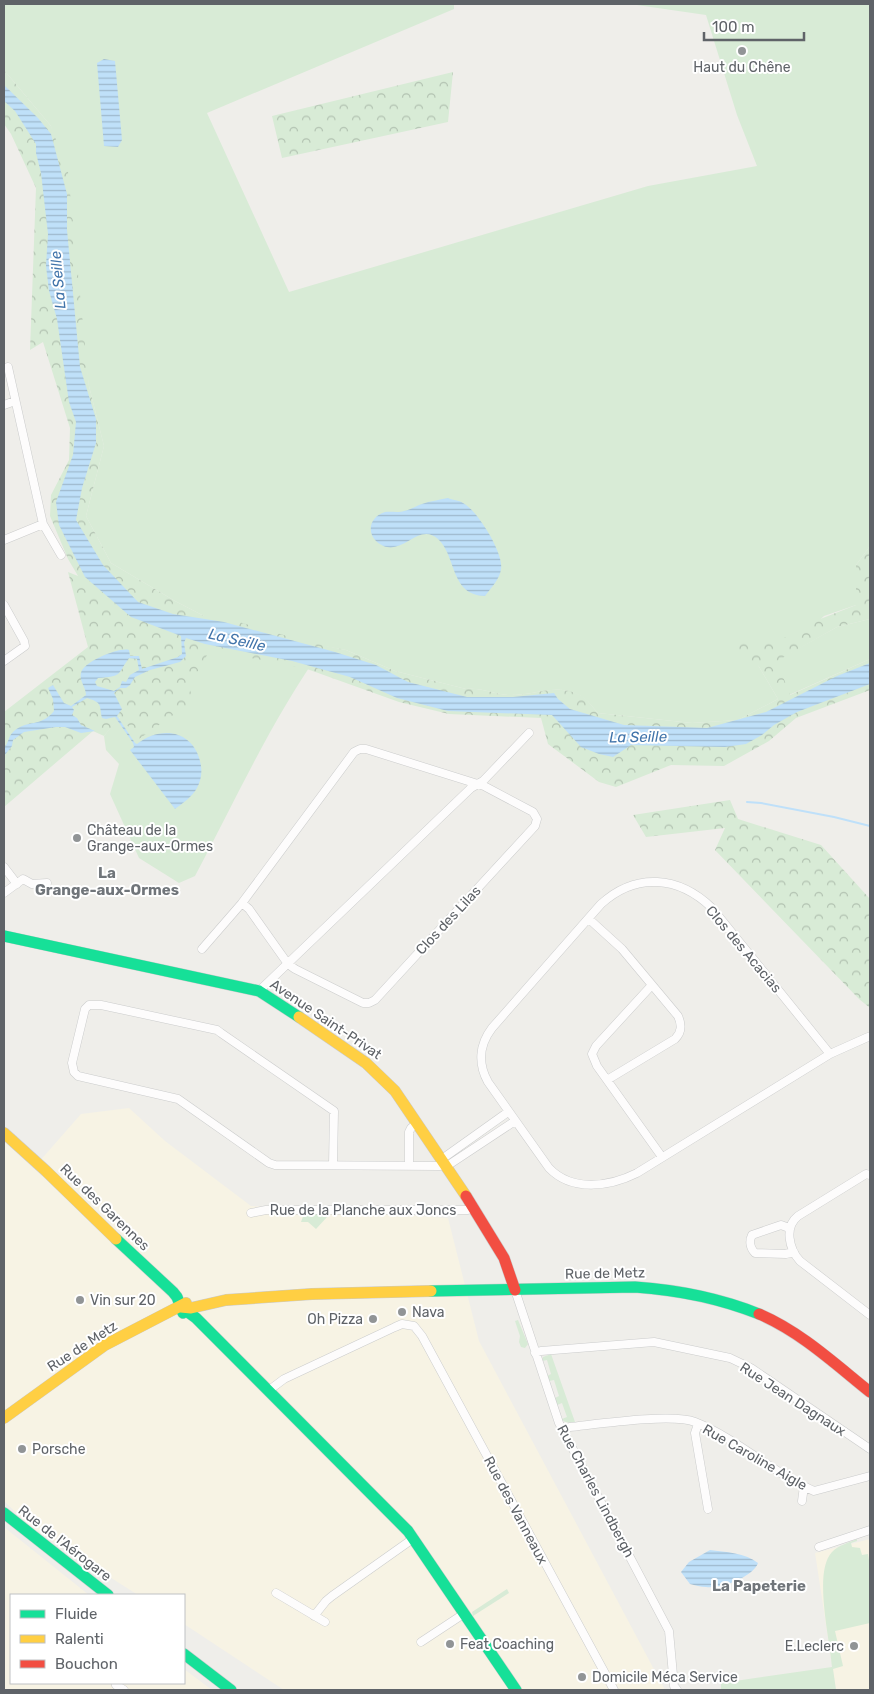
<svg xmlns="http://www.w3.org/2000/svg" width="874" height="1694" viewBox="0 0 874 1694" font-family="Rubik,sans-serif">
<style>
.commercial{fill:#f7f3e4}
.green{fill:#d8ebd6}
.forest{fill:url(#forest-crowns)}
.water{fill:url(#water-rules);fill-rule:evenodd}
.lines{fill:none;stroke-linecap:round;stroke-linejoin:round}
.stream{stroke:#bfe0f9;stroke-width:2}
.street-casing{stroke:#cbcccc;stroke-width:9}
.fast-casing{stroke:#cacacb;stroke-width:12}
.slow-casing{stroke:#cacacb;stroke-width:12}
.jam-casing{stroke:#cacacb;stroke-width:12}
.street{stroke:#fdfcfc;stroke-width:8}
.fast{stroke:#16e098;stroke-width:11}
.slow{stroke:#ffcf43;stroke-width:11}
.jam{stroke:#f24e42;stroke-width:11}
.poi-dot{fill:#919496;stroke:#fff;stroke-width:2}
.labels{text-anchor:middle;stroke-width:4;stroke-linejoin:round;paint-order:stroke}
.poi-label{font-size:14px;fill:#5f6368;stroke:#fff;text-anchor:start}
.street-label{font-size:14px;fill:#5f6368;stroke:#fff}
.water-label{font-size:15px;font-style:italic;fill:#4174aa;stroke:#fff}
.neighbourhood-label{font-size:15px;font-weight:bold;fill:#70757a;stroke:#fff}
</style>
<defs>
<pattern id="forest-crowns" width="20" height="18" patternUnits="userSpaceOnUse" patternTransform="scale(1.25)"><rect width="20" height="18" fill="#d8ebd6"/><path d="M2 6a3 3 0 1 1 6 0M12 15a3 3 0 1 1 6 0" fill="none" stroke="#b2c2b1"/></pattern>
<pattern id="water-rules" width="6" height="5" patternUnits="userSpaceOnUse" patternTransform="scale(1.25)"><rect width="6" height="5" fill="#bfe0f9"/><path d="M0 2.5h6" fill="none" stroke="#9eb9cd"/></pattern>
</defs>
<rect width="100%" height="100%" fill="#efeeea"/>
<path class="commercial" d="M129,1108L165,1141L251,1206L448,1218L479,1341L665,1690H284L184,1624V1595H138L31,1527L4,1501V1133L38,1163L81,1114Z
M4,1527L89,1595H11V1683H184V1669L212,1690H4Z
M870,1539V1690H836L815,1553Z"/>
<path class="green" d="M4,4H454V9L207,113L289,292L648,186L757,166L737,115L706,15L630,4H870V546L856,565V605L824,616L779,659L837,627L870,619V659L789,695L758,665L778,699L738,720L692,723L598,713C593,708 588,700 581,696C555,682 535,696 508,695C494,694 480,687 466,689L395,671L346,650L324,646C273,717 236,799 195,876L179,883L139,858L110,794L119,764L106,750L104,736L116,721L131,708L204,616L175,601L111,563L86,516L104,446L89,386L51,126L4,70Z
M328,1213V1216L316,1229L308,1222H301L304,1214Z
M518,1320L528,1344L525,1348L521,1347L519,1342L520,1336L515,1321Z
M551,1354L575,1422C570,1422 565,1424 562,1419L567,1417L562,1403L557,1405L555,1398L559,1396L554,1380L549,1381L547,1376L551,1374L547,1360L542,1361L543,1357Z
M857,1539V1541L851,1543L852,1547L860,1548L862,1555L868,1554L870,1566V1623L835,1631L843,1666L833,1669L836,1690H721V1683L832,1667C830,1639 813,1572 832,1552C839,1545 848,1543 857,1539Z
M507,1589L509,1593L473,1616L472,1612Z"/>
<path class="forest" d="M4,70L51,126L68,172L89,386L104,446L86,516L111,563L175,601L204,616L229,619L307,642L346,650L395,671L466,689C480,687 494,694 508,695C535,696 555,682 582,696C588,700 593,708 598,713L692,723L738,720L778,699L758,665L739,654H721L727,645L790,637L805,625L856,605V565L870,546V619L837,627L777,661L790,695L870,659V690L796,718L769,741L724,766L671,765L616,787L599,782L548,744L541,718L449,714L399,702L307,669L241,656L213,645L189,686L193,701L139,739L120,717L104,736L93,731L4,807V712L88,647L68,572L78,576L68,559L50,516L51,495L69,460L70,428L43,342L30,350L36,188L11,134L4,124Z
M453,72L448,122L282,158L272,116Z
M730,800L738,819L821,845L870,899V1008L859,999L715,850L725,828L646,837L633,815Z"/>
<path class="water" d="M104,59L115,61L122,140L118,147L104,146L97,63Z
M4,85L38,118L51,134L67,194V230L80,367L96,419V443L82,488L76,520L103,565L138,602L173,614L224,622L335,652L376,665L408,682L467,697H513L554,693L558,699L570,709L624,725L707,728L766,712L837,676L870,663V684L797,712L774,725L762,735L746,744L725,747L631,745L613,757L599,754L581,747L552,715L448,711L397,698L350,677L292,661L205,644L186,638L184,643L186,656L180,662L150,670L135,677L130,685L126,688H120L114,693L122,709L117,716L135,743L137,744C162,724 196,731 201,766C202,773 201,781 197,788C192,797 183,803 175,809L130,750L134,747L133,743L115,717L106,719L102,718C99,705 103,703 87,698L72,707L74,710L72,715L77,718L81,725L95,731L81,733L65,727H56L24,732L13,740L12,746L4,756V748C9,743 8,736 14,731C28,719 40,728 54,711L53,699L48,688L53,685L64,703L71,706L86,695C86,687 79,681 81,673C83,662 119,647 129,650L130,656H139L142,669L178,657L182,654L181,636L131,617L85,577L59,525L56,502L73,455L76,422L69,402L57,319L49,291L46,266L48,234L41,173L36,153V144L15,111L4,101ZM129,658L137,659L139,670L130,675L126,682L122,681L120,687L114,691L97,686L95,682L98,678C123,676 116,676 129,658Z
M448,498C452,500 459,500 463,503C477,510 504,553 501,569C500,579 491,588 485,596C450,595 457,557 438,539C417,520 400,563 376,541C366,531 371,516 385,512C391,511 398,513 404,511C410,510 416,506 422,504C430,501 439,500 448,498Z
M710,1550C725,1552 746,1553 758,1563C753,1577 721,1589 706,1587C701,1587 695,1585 690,1584L681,1572L689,1562Z"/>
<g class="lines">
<path class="stream" d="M747,802L761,803L834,817L870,826"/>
<g class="street-casing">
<path id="street" d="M8,367L43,524L61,555
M4,405L15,401
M4,540L43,524
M4,605L24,641L25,646L4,661
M4,867L17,884
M4,893L23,879L32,884L47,883
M589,919L622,949L678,1016C682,1025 682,1032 675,1039L607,1080
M202,949L242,903L354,752L360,749H366L484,786L533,812L537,819L535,826L375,1000L369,1003H363L295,969L288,964L249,909L242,903
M651,986L596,1046L592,1054L597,1066L662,1157
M259,991L471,788L483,781L529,733
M830,1054L712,908C679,876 636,872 601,904L492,1028C479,1045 478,1064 488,1082L549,1168C572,1192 609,1187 637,1173L830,1054L868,1037
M442,1159L508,1112
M333,1165L334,1111L221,1033L217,1030L101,1005H89L85,1009L72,1063L74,1072L78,1076L178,1099L269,1163L275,1165L440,1166L444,1163
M409,1166V1132L411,1128L417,1124
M447,1166L515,1121
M870,1175L866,1174L798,1216C784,1227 789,1249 800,1261L870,1315
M251,1213L266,1210H468L474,1207
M789,1228L781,1225L752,1235C749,1241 750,1248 755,1253L786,1254L794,1252
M515,1290L559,1423L669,1631L674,1686L677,1690
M535,1353L541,1351L654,1342L730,1358L751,1368L870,1449
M268,1391L284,1379L395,1327L402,1324L414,1326L422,1336L614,1690
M698,1424L695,1433L708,1509
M563,1430L570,1427C598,1424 672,1413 695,1422C738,1439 772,1473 814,1491L870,1476
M802,1501L804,1486
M819,1547L870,1530
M276,1593L325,1622
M314,1616L326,1601L332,1596L414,1538
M421,1642L465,1613
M117,1683L116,1685L124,1690"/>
</g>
<g class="fast-casing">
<path id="fast" d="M4,936L259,991L299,1017
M116,1239L173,1292L177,1297L183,1313
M431,1291L635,1287C678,1290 719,1298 759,1314
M181,1307L196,1318L408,1531L516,1690
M4,1513L108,1595
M184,1654L231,1690"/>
</g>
<g class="slow-casing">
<path id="slow" d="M299,1017L366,1063L395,1091L466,1196
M4,1133L46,1171L116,1239
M181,1307L191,1308L226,1300L312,1294L431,1291
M4,1418L105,1345L186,1303"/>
</g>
<g class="jam-casing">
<path id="jam" d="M466,1196L504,1258L515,1290
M759,1314C801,1332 835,1364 870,1392"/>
</g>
<use href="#street" class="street"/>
<use href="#fast" class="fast"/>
<use href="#slow" class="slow"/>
<use href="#jam" class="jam"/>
</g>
<g class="poi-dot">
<circle cx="742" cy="51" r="5"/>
<circle cx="77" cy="838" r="5"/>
<circle cx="80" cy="1300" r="5"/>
<circle cx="402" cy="1312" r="5"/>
<circle cx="373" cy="1319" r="5"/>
<circle cx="22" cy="1449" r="5"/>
<circle cx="450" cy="1644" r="5"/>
<circle cx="854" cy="1646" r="5"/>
<circle cx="582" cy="1677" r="5"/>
</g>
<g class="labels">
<g class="poi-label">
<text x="742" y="72" text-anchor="middle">Haut du Chêne</text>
<text x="87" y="835">Château de la<tspan x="87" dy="16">Grange-aux-Ormes</tspan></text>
<text x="90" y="1305">Vin sur 20</text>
<text x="412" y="1317">Nava</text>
<text x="363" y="1324" text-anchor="end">Oh Pizza</text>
<text x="32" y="1454">Porsche</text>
<text x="460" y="1649">Feat Coaching</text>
<text x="844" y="1651" text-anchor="end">E.Leclerc</text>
<text x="592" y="1682">Domicile Méca Service</text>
</g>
<g class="street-label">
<text transform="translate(448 920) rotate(-47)" y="5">Clos des Lilas</text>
<text transform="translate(744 949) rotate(50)" y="5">Clos des Acacias</text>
<text transform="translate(326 1019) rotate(34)" y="5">Avenue Saint-Privat</text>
<text transform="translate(105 1207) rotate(44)" y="5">Rue des Garennes</text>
<text x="363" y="1215">Rue de la Planche aux Joncs</text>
<text transform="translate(605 1273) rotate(-1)" y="5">Rue de Metz</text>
<text transform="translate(82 1346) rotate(-33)" y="5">Rue de Metz</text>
<text transform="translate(793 1399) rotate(33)" y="5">Rue Jean Dagnaux</text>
<text transform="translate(755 1457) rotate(30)" y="5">Rue Caroline Aigle</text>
<text transform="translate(596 1491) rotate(62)" y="5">Rue Charles Lindbergh</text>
<text transform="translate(516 1510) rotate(62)" y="5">Rue des Vanneaux</text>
<text transform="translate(65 1543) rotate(38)" y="5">Rue de l'Aérogare</text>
</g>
<g class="water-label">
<text transform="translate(58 280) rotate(-95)" y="5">La Seille</text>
<text transform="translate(237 640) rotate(13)" y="5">La Seille</text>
<text transform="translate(638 737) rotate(-1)" y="5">La Seille</text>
</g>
<g class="neighbourhood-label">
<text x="107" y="878">La<tspan x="107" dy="17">Grange-aux-Ormes</tspan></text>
<text x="759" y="1591">La Papeterie</text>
</g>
</g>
<rect width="874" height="1694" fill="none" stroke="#5f6368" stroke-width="10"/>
<rect x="10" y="1594" width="175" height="90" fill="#ffffff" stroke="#bfc1c3"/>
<rect x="20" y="1610" width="25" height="8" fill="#16e098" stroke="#bfc1c3"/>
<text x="55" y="1619" font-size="15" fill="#5f6368">Fluide</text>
<rect x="20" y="1635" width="25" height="8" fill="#ffcf43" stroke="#bfc1c3"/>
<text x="55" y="1644" font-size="15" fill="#5f6368">Ralenti</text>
<rect x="20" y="1660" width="25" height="8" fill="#f24e42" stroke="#bfc1c3"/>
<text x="55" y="1669" font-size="15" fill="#5f6368">Bouchon</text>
<path d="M704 32v8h100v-8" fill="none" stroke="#5f6368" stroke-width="2.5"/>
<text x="712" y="32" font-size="15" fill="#5f6368" stroke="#ffffff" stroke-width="4" paint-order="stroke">100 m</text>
</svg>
